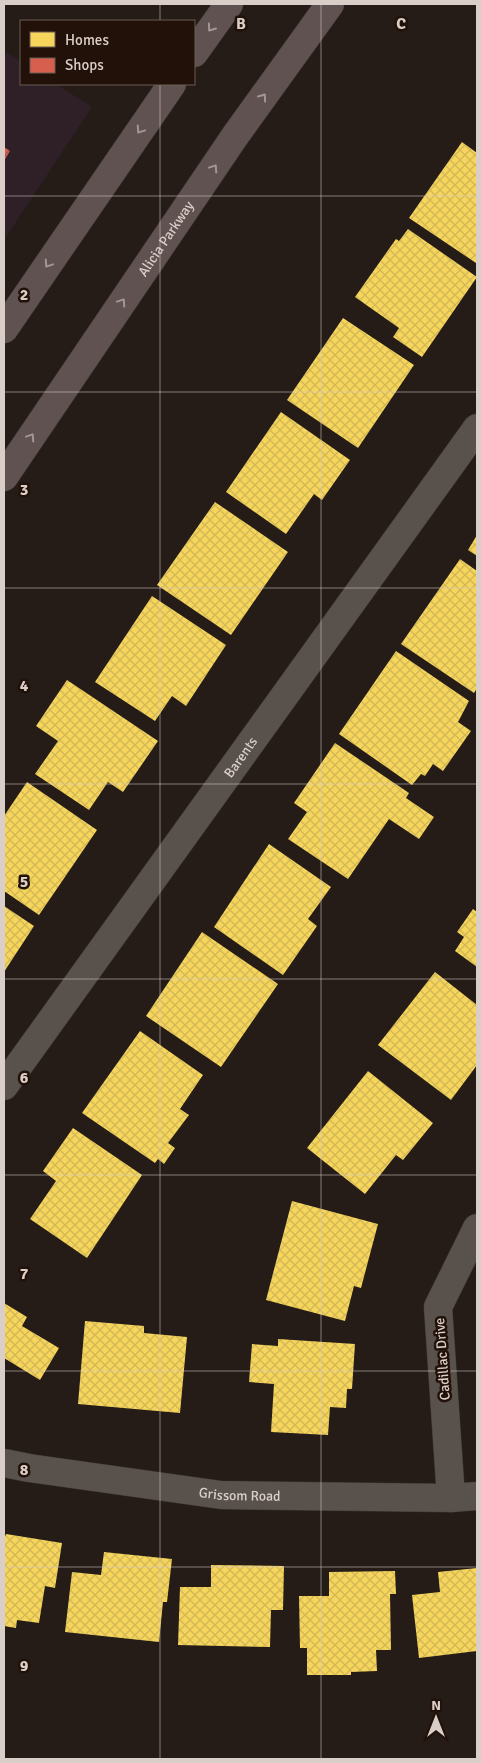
<svg xmlns="http://www.w3.org/2000/svg" width="481" height="1763" viewBox="0 0 481 1763" font-family="Signika,sans-serif">
<style>
.commercial{fill:#2f1f27}
.homes{fill:url(#homes-cross-hatch)}
.shops{fill:url(#shops-cross-hatch)}
.lines{fill:none;stroke-linecap:round;stroke-linejoin:round}
.street-casing{stroke:#3e3733;stroke-width:29}
.primary-casing{stroke:#3e3733;stroke-width:29}
.street{stroke:#58514c;stroke-width:28}
.primary{stroke:#605250;stroke-width:28}
.oneway{stroke:#a39692}
.grid{fill:none;stroke:#dacec8;stroke-width:1;stroke-opacity:0.55}
.labels{text-anchor:middle;stroke-width:5;stroke-linejoin:round;paint-order:stroke}
.street-label{font-size:14px;fill:#dacec8;stroke:#211108}
.grid-label{font-size:16px;text-anchor:middle;font-weight:bold;fill:#dacec8;stroke:#211108;stroke-width:5;stroke-linejoin:round;paint-order:stroke}
</style>
<defs>
<pattern id="homes-cross-hatch" width="8" height="8" patternUnits="userSpaceOnUse" patternTransform="scale(1.25)"><rect width="8" height="8" fill="#f6d55c"/><path d="M0 0l8 8M0 8l8-8" fill="none" stroke="#d2b756"/></pattern>
<pattern id="shops-cross-hatch" width="8" height="8" patternUnits="userSpaceOnUse" patternTransform="scale(1.25)"><rect width="8" height="8" fill="#d6604d"/><path d="M0 0l8 8M0 8l8-8" fill="none" stroke="#a95648"/></pattern>
</defs>
<rect width="100%" height="100%" fill="#251c17"/>
<path class="commercial" d="M4,51L21,62V84H56L92,107L4,240Z"/>
<path class="homes" d="M462,142L477,153L476,263L409,218Z
M408,229L477,277L422,357L393,337L399,328L355,297L396,239L399,241Z
M343,318L414,365L358,448L287,400Z
M281,412L350,460L322,500L314,494L286,534L226,492Z
M215,502L288,552L231,635L157,585Z
M477,535V556L468,550Z
M460,559L477,571V688L474,693L401,644Z
M152,596L226,645L186,706L172,696L155,721L95,682Z
M396,651L469,701L458,722L471,731L443,771L433,764L425,776L421,774L412,785L339,734Z
M67,680L158,741L123,792L108,782L89,810L35,774L58,741L36,726Z
M335,743L409,793L406,798L434,817L419,839L389,819L348,879L288,839L307,812L294,803Z
M27,782L97,830L39,915L4,891V816Z
M269,844L331,887L308,919L317,926L283,975L214,927Z
M4,906L34,926L4,972Z
M473,909L477,912V967L455,951L464,937L457,932Z
M202,932L278,984L221,1067L146,1016Z
M435,972L477,1005V1065L451,1100L378,1045Z
M140,1031L203,1075L180,1109L189,1115L168,1143L175,1148L164,1164L158,1159L155,1163L82,1113Z
M368,1071L433,1123L403,1160L396,1155L365,1194L307,1148Z
M73,1128L142,1175L87,1258L30,1219L56,1181L43,1171Z
M292,1201L378,1224L361,1288L354,1286L345,1321L266,1300Z
M4,1303L27,1317L22,1326L59,1348L40,1380L4,1358Z
M85,1321L144,1326V1333L187,1337L180,1413L78,1404Z
M278,1339L355,1344L352,1389H347L346,1408L330,1407L328,1435L271,1432L274,1384L249,1382L252,1344L278,1346Z
M6,1534L62,1543L55,1588L45,1586L39,1623L17,1620L16,1628L4,1626V1539Z
M104,1552L172,1559L167,1602H163L159,1642L65,1632L72,1572L101,1575Z
M211,1565L284,1566L283,1610H271L270,1647L178,1645L180,1587H211Z
M477,1568V1651L419,1658L412,1595L440,1592L438,1572Z
M395,1571L396,1594H390L391,1650H376L377,1671L351,1672V1675H307V1648H300L299,1596H329V1572Z"/>
<path class="shops" d="M4,147L10,151L4,161Z"/>
<g class="lines">
<g class="street-casing">
<g id="street">
<path id="s1" d="M4,1086L477,428"/>
<path id="s2" d="M4,1463L29,1468L221,1495L451,1498L477,1496"/>
<path d="M451,1498L438,1307L477,1228"/>
</g>
</g>
<g class="primary-casing">
<g id="primary">
<path d="M194,53L229,4"/>
<path d="M4,329L172,84"/>
<path id="s3" d="M4,477L235,136L330,4"/>
</g>
</g>
<use href="#street" class="street"/>
<use href="#primary" class="primary"/>
</g>
<defs><path id="oneway-chevron" d="M-2-3.5L2.5 0L-2 3.5" fill="none" stroke-width="1.6" stroke-linecap="round" stroke-linejoin="round" transform="scale(1.25)"/></defs>
<g class="oneway">
<use href="#oneway-chevron" transform="translate(211 28) rotate(126)"/>
<use href="#oneway-chevron" transform="translate(263 97) rotate(-54)"/>
<use href="#oneway-chevron" transform="translate(140 130) rotate(124)"/>
<use href="#oneway-chevron" transform="translate(214 168) rotate(-56)"/>
<use href="#oneway-chevron" transform="translate(48 264) rotate(124)"/>
<use href="#oneway-chevron" transform="translate(122 302) rotate(-56)"/>
<use href="#oneway-chevron" transform="translate(31 437) rotate(-56)"/>
</g>
<path class="grid" d="M160,4V21M321,4V1759M160,84V1759M4,196H477M4,392H477M4,588H477M4,784H477M4,979H477M4,1175H477M4,1371H477M4,1567H477"/>
<g class="labels">
<g class="street-label">
<text dy="5" stroke="none"><textPath href="#s3" startOffset="288">Alicia Parkway</textPath></text>
<text dy="5" stroke="none"><textPath href="#s1" startOffset="405">Barents</textPath></text>
<text transform="translate(442 1359) rotate(-94)" y="5">Cadillac Drive</text>
<text dy="5" stroke="none"><textPath href="#s2" startOffset="238">Grissom Road</textPath></text>
</g>
</g>
<g class="grid-label">
<text x="241" y="29">B</text>
<text x="401" y="29">C</text>
<text x="24" y="300">2</text>
<text x="24" y="495">3</text>
<text x="24" y="691">4</text>
<text x="24" y="887">5</text>
<text x="24" y="1083">6</text>
<text x="24" y="1279">7</text>
<text x="24" y="1475">8</text>
<text x="24" y="1671">9</text>
</g>
<rect width="481" height="1763" fill="none" stroke="#dacec8" stroke-width="10"/>
<rect x="20" y="20" width="175" height="65" fill="#211108" stroke="#6b5d55"/>
<rect x="30" y="32" width="25" height="15" fill="#f6d55c" stroke="#6b5d55"/>
<text x="65" y="45" font-size="15" fill="#dacec8">Homes</text>
<rect x="30" y="58" width="25" height="15" fill="#d6604d" stroke="#6b5d55"/>
<text x="65" y="70" font-size="15" fill="#dacec8">Shops</text>
<g transform="translate(436 1718)" stroke="#211108" stroke-width="4" paint-order="stroke">
<path d="M0-4L9 19L0 12L-9 19Z" fill="#dacec8"/>
<text y="-8" font-size="14" font-weight="bold" text-anchor="middle" fill="#dacec8">N</text>
</g>
</svg>
